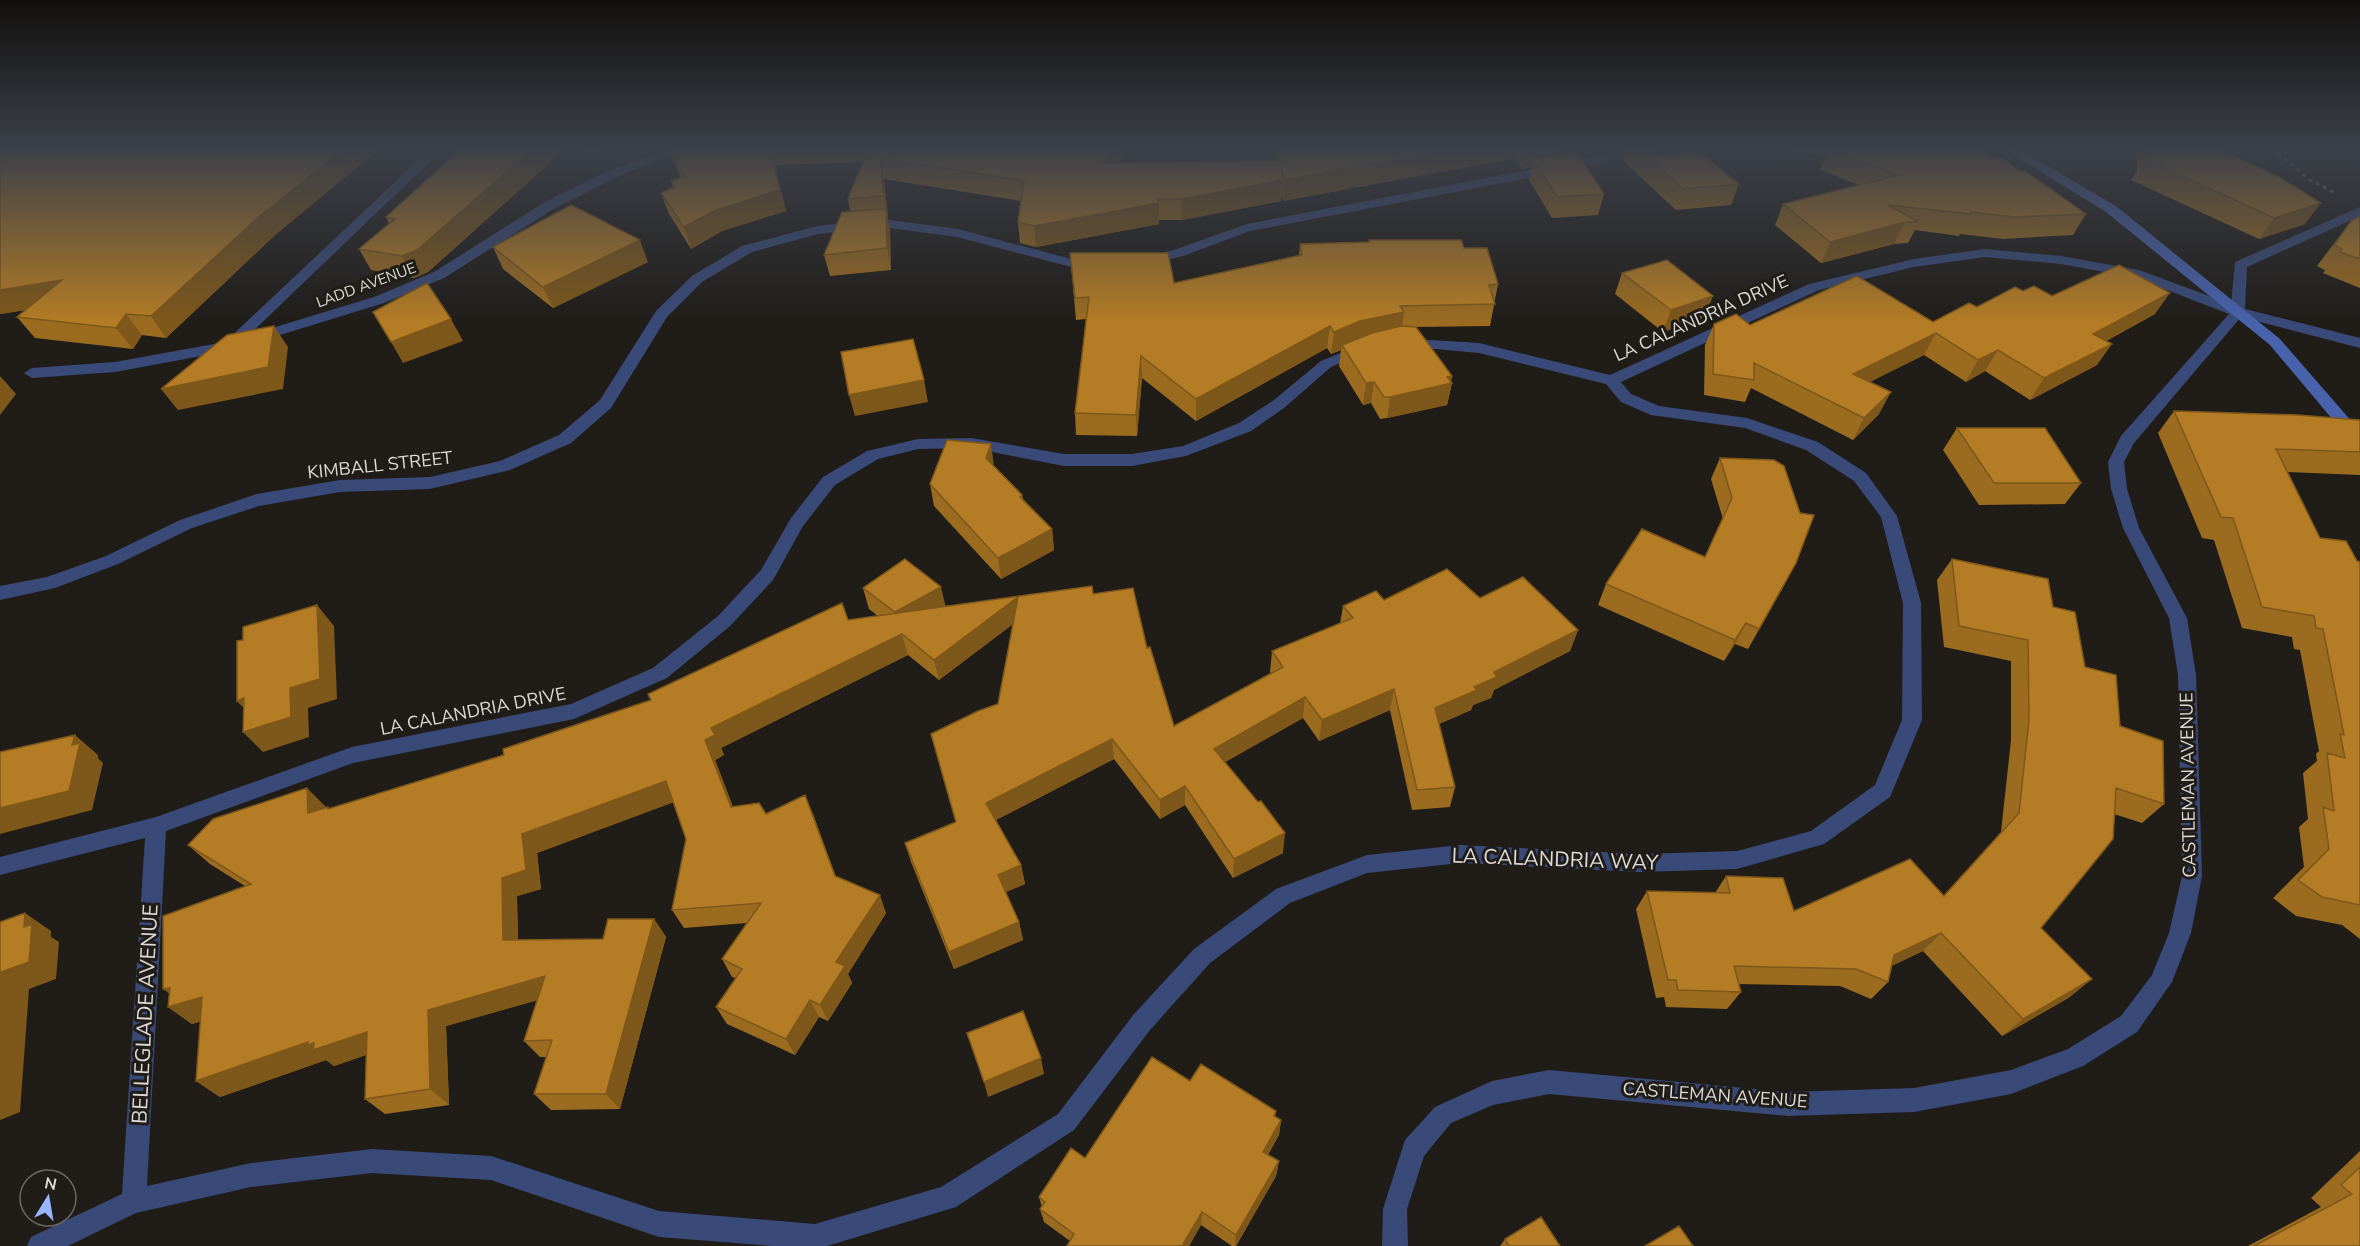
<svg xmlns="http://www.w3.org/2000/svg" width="2360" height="1246" viewBox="0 0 2360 1246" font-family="'Nunito Sans',sans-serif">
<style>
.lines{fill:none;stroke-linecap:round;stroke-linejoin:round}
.path{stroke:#726f6c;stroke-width:3;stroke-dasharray:4 4;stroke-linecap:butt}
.street{fill:#394a78;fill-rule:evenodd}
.secondary{fill:#4862ac;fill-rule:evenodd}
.wall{fill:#9b6b20}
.shaded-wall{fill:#7e571a}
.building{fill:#b47c25;stroke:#7e571a;stroke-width:1.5}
.labels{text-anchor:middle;stroke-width:6;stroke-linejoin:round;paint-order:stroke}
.far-street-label{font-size:15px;fill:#dddad7;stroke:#201d19}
.street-label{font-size:18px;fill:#dddad7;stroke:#201d19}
.near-street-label{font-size:21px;fill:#dddad7;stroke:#201d19}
</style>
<rect width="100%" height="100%" fill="#201d19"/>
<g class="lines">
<path class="path" d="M2272,148L2310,180L2335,193"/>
<path class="street" d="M431,148H444L249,335L374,297L434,272L545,202L613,169L671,148H690L621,175L555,208L444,278L384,303L228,351L115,372L32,378L24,373L32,368L115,362L225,342Z
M1624,148H1645L1643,151L1571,170L1250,231L1183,256L1144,265L1137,261L1139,258L1174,250L1247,224L1570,162Z
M2360,207V216L2247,267L2245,309L2360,338V348L2241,317L2134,443L2124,462L2127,489L2139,528L2187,618L2196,675L2202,876L2191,933L2172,982L2137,1032L2083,1066L2011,1094L1914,1112L1788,1116L1549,1094L1493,1105L1451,1123L1424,1156L1407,1209L1408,1246H1382L1383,1209L1405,1140L1435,1107L1492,1081L1549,1070L1788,1092L1914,1088L2011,1070L2068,1049L2121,1016L2152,975L2169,933L2182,876L2178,675L2169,618L2123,528L2111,489L2108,462L2121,436L2229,314L2136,278L2061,264L1985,257L1914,267L1819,290L1621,382L1631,394L1659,406L1747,418L1818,442L1866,473L1897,516L1921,603L1922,720L1890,797L1824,844L1737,869L1641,872L1460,863L1367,873L1290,903L1210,963L1150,1030L1074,1130L956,1207L827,1246H772L659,1237L491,1180L372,1173L251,1187L136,1213L68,1246H27L31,1237L122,1194L145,838L0,875V857L156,817L352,747L571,704L653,668L718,616L761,570L791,518L823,477L867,451L918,439L971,438L1064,454H1132L1183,446L1239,423L1274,400L1321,361L1362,344L1369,349L1367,352L1331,367L1284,408L1251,431L1186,456L1132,466H1064L971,448L918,449L878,459L835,485L803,526L773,580L730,626L667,678L574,719L353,763L166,831L147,1186L251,1163L372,1149L491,1156L659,1211L815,1224L941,1187L1058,1114L1134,1014L1194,949L1276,889L1367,855L1460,845L1641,854L1737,851L1811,831L1875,785L1902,720L1903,603L1881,517L1854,481L1806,450L1745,428L1651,415L1621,402L1606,384L1479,353L1403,346L1398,344L1396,341L1398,338L1479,343L1610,375L1809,284L1914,259L1985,249L2061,256L2139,270L2231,304L2235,262Z
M882,219L958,229L1075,260L1098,262L1100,265L1093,269L1075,268L957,237L882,227L818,234L752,252L702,282L667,317L611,408L571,443L510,470L430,489L340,492L259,506L192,528L118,564L55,588L0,600V586L47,577L106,556L180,520L257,494L340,480L430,477L500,461L559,435L600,400L656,311L692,276L742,246L817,226Z"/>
<path class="secondary" d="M2002,148H2017L2116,206L2280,339L2360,431V446L2354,445L2270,345L2106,212Z"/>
</g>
<path class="wall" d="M0,148L274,236L166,338L142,335L133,349L35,338L17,317L26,310L0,314Z
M462,148H604L600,153L565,149L428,272L414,278L371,270L359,249L389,223L386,217Z
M671,148H1129L1118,163L1276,161L1277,148H1567L1566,153L1604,194L1598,215L1552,218L1529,180L1532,167L1522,169L1515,158L1283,201L1282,194L1281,201L1182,220H1159V224L1036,247L1020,243L1018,222L1021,201L884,179L888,218H887L890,230L891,270L830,276L824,255L850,211L848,199L863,162L774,165L786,211L722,231L691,249L669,214L661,193L673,187L671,181L680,178Z
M1624,148H1656V158L1739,184L1731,205L1676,210L1621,159Z
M1758,148H1978L2021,172L2086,214L2073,235L2003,239L1960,234L1959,236L1915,230L1908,243L1894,244L1821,263L1775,225L1783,204L1859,185L1820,170L1826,155Z
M2141,148H2217L2305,224L2259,239L2131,180L2137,171V155Z
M2360,216V288L2323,273L2325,270L2317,266L2351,221Z
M1369,240L1464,248L1498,284L1490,326L1414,327L1452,376L1451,382L1452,383L1447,405L1387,418L1380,419L1371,403L1363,405L1339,366L1341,350L1331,354L1327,348L1196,421L1142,378L1137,436L1076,435L1075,413L1086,319L1076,320L1070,253L1174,283L1299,255L1300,244L1369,242Z
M493,247L648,262L553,308L503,269Z
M1622,273L1705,317L1663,332L1615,294Z
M2023,291L2155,314L2106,341L2097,365L2030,400L1985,371L1966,382L1924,355L1869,382L1879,414L1853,440L1751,388L1745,402L1704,395L1705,345L1714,324L1750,325L1933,322Z
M2174,411L2360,420V475L2287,472L2320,538L2357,561L2360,562V939L2342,925L2296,916L2273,898L2304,867L2299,827L2308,819L2303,773L2317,761L2316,754L2319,751L2300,650L2294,649L2292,637L2242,628L2214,540L2202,538L2158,433Z
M1957,428L2081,483L2065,504L1979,505L1943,450Z
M1720,458L1785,584L1748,649L1735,644L1724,661L1598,605L1606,584L1705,557L1723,519L1711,479Z
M994,466L1022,495L1023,499L1052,529L1054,550L1001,579L934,506L930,484Z
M1952,559L2053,607L2085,667L2164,804L2142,823L2114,814L2041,928L2070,997L2002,1036L1923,951L1891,966L1888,982L1871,999L1840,986L1738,984L1741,992L1727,1009L1666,1007L1664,997L1656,998L1636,909L1647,891L1715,893L1726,876L1794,911L1943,896L2001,832L2011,740V661L1944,647L1937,580Z
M863,588L945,606L1093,594L1147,648L1174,726L1271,673L1270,672L1272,651L1340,624L1343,606L1384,600L1480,598L1578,630L1570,651L1494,690L1491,698L1473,705L1471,710L1439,724L1455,787L1450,807L1412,810L1390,710L1319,741L1303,718L1225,762L1283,853L1233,878L1185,805L1160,819L1114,759L996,820L1021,865L1025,884L1005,892L1019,922L1023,940L954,969L911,862L905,843L956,822L931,734L998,704L1013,624L939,680L908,655L721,748L724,755L715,760L733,807L766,814H813L836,877L886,913L848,974L852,983L828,1021L819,1017L795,1055L727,1024L716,1007L736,978L732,977L722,959L747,923L684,928L672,910L686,839L673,802L537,853L541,889L517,896L518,940L603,939L654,919L666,937L620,1109L551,1110L534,1094L546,1057H540L524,1041L537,1000L446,1026L449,1105L385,1114L365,1099L366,1055L334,1066L326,1060L220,1097L196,1081L201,1021L192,1024L168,1007L169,994L245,886L210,864L188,845L328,807L330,809L504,755L651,700L848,620L878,616L869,609Z
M1190,1081L1276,1111L1275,1117L1281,1120L1279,1135L1268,1155L1279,1161L1276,1176L1236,1246H1232L1201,1225L1189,1246H1067L1070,1241L1044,1222L1040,1209L1042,1207L1039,1197L1085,1158Z
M2360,1151V1246H2248L2321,1207L2311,1198Z
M1505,1239L1560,1246H1500Z"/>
<path class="shaded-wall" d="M345,148H381L274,236L166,338L151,316L261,215Z
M534,148L565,149L428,272L414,278L402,256Z
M598,148H604L600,153Z
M770,148L786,211L722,231L691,249L684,227Z
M1113,148H1129L1103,184L1102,163Z
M1460,148H1518L1515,158L1283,201L1284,180Z
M1526,148H1567L1564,161L1534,159L1532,167L1522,169Z
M880,158L884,179L888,218L884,196Z
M1283,180L1281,201L1182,220V199Z
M1159,203V224L1036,247L1034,226Z
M2321,203L2305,224L2259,239L2274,218Z
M886,209L890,230L891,270L887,248Z
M1905,222L1894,244L1821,263L1830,242Z
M640,240L648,262L553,308L543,287Z
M62,280L79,301L0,314V290Z
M2170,293L2155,314L2079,356L2093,334Z
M1713,296L1705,317L1663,332L1671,310Z
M1404,312L1401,333L1342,345L1341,350L1331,354L1334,332L1360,321Z
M126,314L142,335L133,349L116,328Z
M451,319L463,341L403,363L391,342Z
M274,326L288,347L283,389L178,410L161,389Z
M1330,326L1327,348L1196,421V399Z
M1936,333L1924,355L1842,396L1853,374Z
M2112,344L2097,365L2030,400L2044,378Z
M1998,350L1985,371L1966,382L1978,360Z
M1141,356L1142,378L1137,436L1136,415Z
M0,376L16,394L0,415Z
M1452,376L1450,383H1452L1447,405L1387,418L1390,397Z
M924,380L928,402L855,416L849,395Z
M1374,382L1371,403L1363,405L1366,383Z
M1891,392L1879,414L1853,440L1864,418Z
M991,444L994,466L990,480L986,458Z
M1052,529L1054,550L1001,579L998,558Z
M941,587L946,608L901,633L895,612Z
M1018,597L1021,618L939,680L934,660Z
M317,605L334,626L337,699L308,708L309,737L263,752L243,732L290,688Z
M1746,623L1735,644L1724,661L1735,640Z
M1578,630L1570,651L1494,690L1491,698L1473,705L1471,710L1430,728L1435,708L1494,672Z
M902,634L908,655L721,748L724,755L715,760L740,826L731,807L705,740L711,728Z
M1394,689L1390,710L1319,741L1322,720Z
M1305,697L1303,718L1213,769L1214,749Z
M244,698L256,721L237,701Z
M75,735L98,755V758L103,763L92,810L0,834V808L72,745Z
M1112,739L1114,759L990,823L986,803Z
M666,781L677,801L537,853L541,889L517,896L518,958L503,940L502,878L522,834Z
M1185,786V805L1160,819V800Z
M307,788L326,807L308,813Z
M805,795L813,814L842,895L835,876Z
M1285,833L1283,853L1233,878L1234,859Z
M1021,865L1025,884L1002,894L998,875Z
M880,895L886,913L848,974L852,983L828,1021L820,1005L836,962Z
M25,913L51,931V937L59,942L56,979L29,989L20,1112L0,1120V983L1,972L24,927Z
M654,919L666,937L620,1109L606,1094Z
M1019,922L1023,940L954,969L949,952Z
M1941,933L1923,951L1877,973L1894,955Z
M545,976L560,994L446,1026L449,1105L430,1089L428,1010Z
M2092,979L2070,997L2002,1036L2023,1019Z
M170,988L202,997L226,1014L192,1024L168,1007L182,1003L163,989Z
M810,1000L819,1017L795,1055L786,1039Z
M367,1032L386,1048L334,1066L326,1060L220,1097L196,1081L308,1042Z
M1041,1058L1044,1074L988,1097L984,1082Z
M1281,1120L1279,1135L1261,1166L1263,1152Z
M1279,1161L1276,1176L1236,1246H1235L1236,1235Z
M1202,1212L1201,1225L1189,1246H1182Z"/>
<path class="building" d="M0,148H345L261,215L151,316L126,314L116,328L17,317L62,280L0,290Z
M462,148H534L417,250L402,256L359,249L395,219L386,217Z
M671,148H770L780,190L716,210L684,227L661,193L675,187L671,181L685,177L674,161Z
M869,148H1113L1102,163L1281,161L1278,148H1460L1284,180L1281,162L1283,180L1182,199H1158L1159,203L1034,226L1018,222L1024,181L880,158L884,196L848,199Z
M1638,148H1656V158L1697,150L1739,184L1683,189Z
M1830,148H1978L1995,159L2001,157L2021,172L2025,171L2086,214L2015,217L1971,212V214L1888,205L1919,222H1905L1830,242L1783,204L1900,175L1828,150Z
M2150,148H2217L2281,178L2321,203L2274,218L2145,159L2155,156L2150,154Z
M1576,151L1604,194L1557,197L1534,159Z
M571,205L640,240L543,287L493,247Z
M886,209L887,248L824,255L842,212Z
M2360,216V259L2340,252L2342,249L2334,245L2351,221Z
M1369,240H1461L1464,248H1487L1498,284L1489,285L1495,304L1400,306L1404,312L1360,321L1334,332L1330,326L1196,399L1141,356L1136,415L1075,413L1089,297L1075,298L1070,253H1168L1174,283L1302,255L1300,244L1370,242Z
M1667,260L1713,296L1671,310L1622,273Z
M2119,265L2170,293L2093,334L2112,344L2044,378L1998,350L1978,360L1936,333L1853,374L1891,392L1864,418L1754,363V380L1713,374L1714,324L1736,314L1750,325L1857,276L1933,322L1969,303L1977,307L2015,287L2023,291L2034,286L2052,296Z
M427,283L451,319L391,342L373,312Z
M274,326L268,367L161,389L227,335Z
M1401,326L1416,327L1452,376L1447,377L1452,383L1390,397H1384L1374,382L1366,383L1342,345L1372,333Z
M913,339L924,380L849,395L841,352Z
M2174,411L2298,415L2360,420V452L2276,449L2320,538L2346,541L2357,561L2360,562V905L2322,897L2298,880L2329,849L2323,807L2334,811L2327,753L2345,758L2340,734L2344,735L2323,629L2316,628L2314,616L2262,607L2233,518L2221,517Z
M1957,428H2045L2081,483H1994Z
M947,440L991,444L986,458L1022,495L1020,497L1052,529L998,558L930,484Z
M1720,458L1774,460L1784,466L1800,513L1814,515L1796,563L1759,629L1746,623L1735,640L1606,584L1642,529L1705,557L1732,498Z
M905,559L941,587L895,612L863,588Z
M1952,559L2048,579L2053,607L2075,612L2085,667L2116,675L2120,726L2163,741L2164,804L2116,788L2113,839L2041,928L2092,979L2023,1019L1941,933L1894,955L1888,982L1856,969L1734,966L1741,992L1678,990L1676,980H1668L1647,891L1730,893L1726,876L1783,878L1794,911L1910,859L1944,896L2019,813L2029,720L2028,640L1959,626Z
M1447,569L1480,598L1523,577L1578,630L1494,672L1497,677L1474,687L1477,690L1435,708L1455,787L1417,790L1394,689L1322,720L1305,697L1214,749L1258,802L1261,801L1285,833L1234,859L1185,786L1160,800L1112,739L986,803L1021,865L998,875L1019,922L949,952L905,843L956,822L931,734L978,711L998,704L1018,597L934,660L902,634L711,728L715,735L705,740L731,807L759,803L766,814L805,795L835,876L880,895L836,962L845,966L820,1005L810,1000L786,1039L716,1007L742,969L722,959L761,903L672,910L686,839L666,781L522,834L526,870L502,878L503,940L603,939L608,919H654L606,1094H534L552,1040L524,1041L545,976L428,1010L430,1089L365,1099L367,1032L313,1050L314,1043L307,1045L308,1042L196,1081L202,997L168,1007L170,988L163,989V916L251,884L188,845L213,819L307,788L308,813L328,807V809L504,755L503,749L651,700L648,694L842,603L848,620L1092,586L1093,594L1133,588L1147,648L1150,647L1174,726L1283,667L1272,651L1353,618L1343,606L1376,591L1384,600Z
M317,605L320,679L290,688L291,717L243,732L244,698L237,701V641L243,640V627Z
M75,735L72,745L80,743L69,791L0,808V752Z
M25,913L24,927L32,924L29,962L1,972L0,983V922Z
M1023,1011L1041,1058L984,1082L967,1033Z
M1152,1057L1190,1081L1201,1064L1276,1111L1274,1116L1281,1120L1263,1152L1279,1161L1236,1235L1202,1212L1182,1246H1067L1074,1234L1040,1209L1045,1202L1039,1197L1071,1148L1085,1158Z
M2360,1167V1246H2254L2352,1194L2341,1185Z
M1541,1217L1560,1246H1509L1505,1239Z
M1679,1226L1693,1246H1645Z"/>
<linearGradient id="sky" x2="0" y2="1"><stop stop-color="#12100e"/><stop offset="0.46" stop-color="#3c4049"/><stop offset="1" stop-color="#3c4049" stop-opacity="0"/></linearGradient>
<rect width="2360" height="323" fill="url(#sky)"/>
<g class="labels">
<g class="far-street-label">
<text transform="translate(366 285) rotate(-20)" y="5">LADD AVENUE</text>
</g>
<g class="street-label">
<text transform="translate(1701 318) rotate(-24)" y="6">LA CALANDRIA DRIVE</text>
<text transform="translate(380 465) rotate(-6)" y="6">KIMBALL STREET</text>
<text transform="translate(473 711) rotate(-11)" y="6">LA CALANDRIA DRIVE</text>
<text transform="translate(2188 785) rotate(-91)" y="6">CASTLEMAN AVENUE</text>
<text transform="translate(1715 1095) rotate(4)" y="6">CASTLEMAN AVENUE</text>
</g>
<g class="near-street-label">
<text transform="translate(1555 859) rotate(2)" y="7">LA CALANDRIA WAY</text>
<text transform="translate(145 1014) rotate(-87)" y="7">BELLEGLADE AVENUE</text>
</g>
</g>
<g transform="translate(48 1198) rotate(11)"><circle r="28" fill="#201d19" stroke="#6c6965" stroke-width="1.5"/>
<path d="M0-4.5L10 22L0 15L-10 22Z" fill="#99b5fd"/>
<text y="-9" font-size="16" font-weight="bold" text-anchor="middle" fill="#dddad7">N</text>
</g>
</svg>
